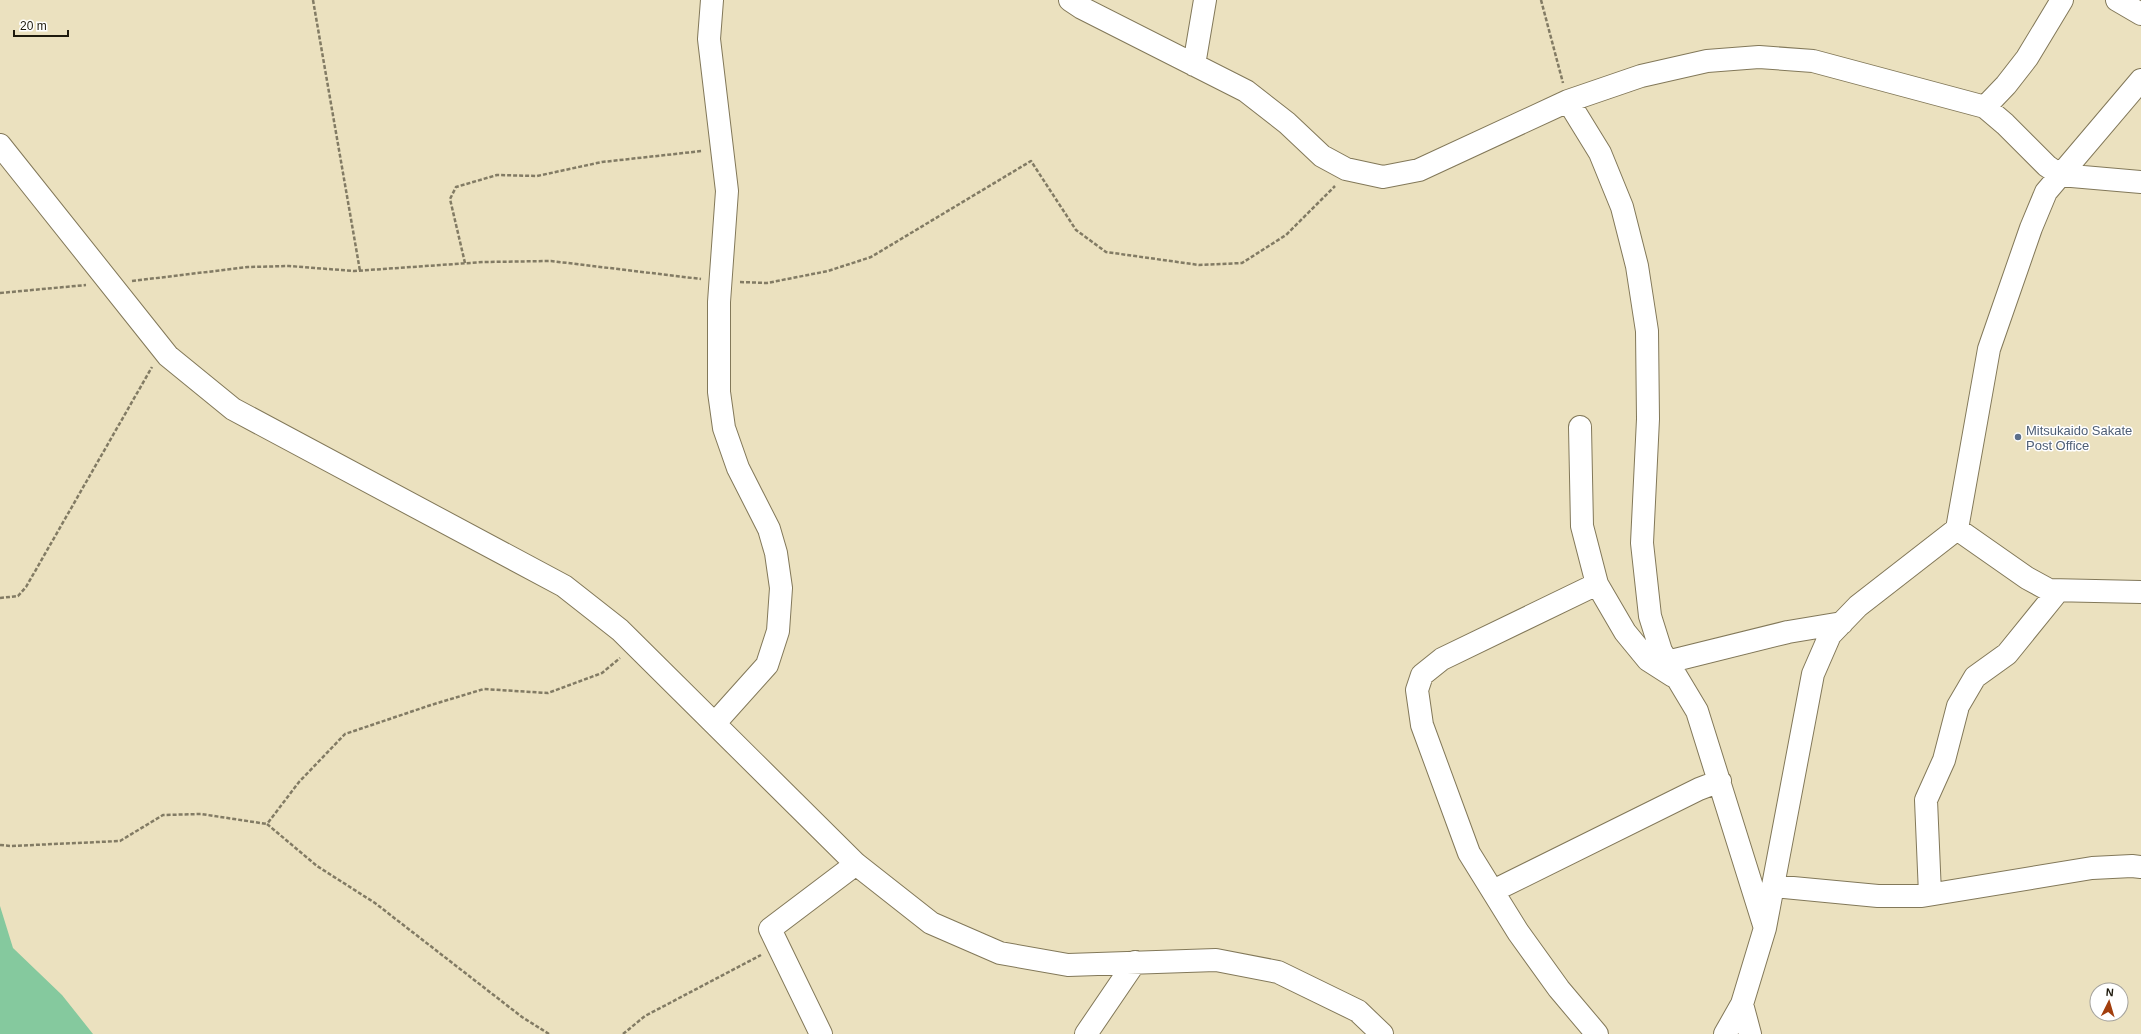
<svg xmlns="http://www.w3.org/2000/svg" width="2141" height="1034" viewBox="0 0 2141 1034" font-family="Arial,sans-serif">
<style>
.green{fill:#85c99e}
.lines{fill:none;stroke-linecap:round;stroke-linejoin:round}
.minor-casing{stroke:#827859;stroke-width:24}
.path{stroke:#827b64;stroke-width:2.5;stroke-dasharray:4 2;stroke-linecap:butt}
.minor{stroke:#fff;stroke-width:22}
.service-dot{fill:#5c6f8a;stroke:#fff;stroke-width:1.5}
.labels{text-anchor:middle;stroke-width:3;stroke-linejoin:round;paint-order:stroke}
.service-label{font-size:13px;fill:#4e5e75;stroke:#fff;text-anchor:start}
</style>
<rect width="100%" height="100%" fill="#ebe1bf"/>
<path class="green" d="M0,906L13,948L62,995L93,1034H0Z"/>
<g class="lines">
<g class="minor-casing">
<path id="minor" d="M712,0L709,39L727,191L719,302V392L724,428L738,468L769,529L776,553L781,588L778,631L767,665L715,723
M1070,0L1082,8L1246,91L1287,123L1322,156L1346,169L1383,177L1419,170L1568,101L1641,76L1707,61L1759,57L1813,61L1985,107L2005,124L2047,166L2060,175L2141,182
M2117,0L2141,14
M1194,65L1205,0
M1568,101L1600,153L1622,207L1637,266L1647,331L1648,419L1642,543L1650,616L1661,651L1697,711L1764,925
M1985,107L2006,85L2027,58L2062,0
M0,145L168,356L233,409L564,586L620,630L856,864L931,923L1000,953L1068,965L1216,960L1278,972L1358,1011L1382,1034
M1580,427L1582,526L1597,584L1625,632L1648,660L1673,676
M1957,529L2027,578L2049,590L2141,592
M1667,662L1788,632L1842,623
M1773,886L1878,896H1922L2092,868L2132,866L2141,867
M1493,891L1699,789L1720,781
M1930,894L1926,800L1944,760L1958,706L1975,677L2007,654L2058,591
M1742,1004L1750,1034
M821,1034L770,929L856,864
M1086,1034L1135,962
M1597,1034L1559,989L1518,932L1469,853L1422,725L1417,690L1422,675L1442,659L1597,584
M1725,1034L1742,1004L1765,928L1813,674L1830,635L1858,606L1957,529L1989,349L2031,228L2046,192L2141,80"/>
</g>
<path class="path" d="M313,0L360,271
M1541,0L1563,83
M465,263L450,199L456,187L497,175L537,176L602,162L702,151
M132,281L248,267L289,266L354,271L484,262L551,261L701,279
M740,282L767,283L828,271L871,257L1031,161L1076,230L1106,252L1199,265L1242,263L1286,235L1335,186
M0,293L86,285
M0,598L18,596L26,587L152,367
M0,845L11,846L120,841L163,815L201,814L267,824
M549,1034L522,1017L375,903L317,866L267,824L299,782L345,734L431,705L484,689L548,693L602,673L620,658
M623,1034L645,1016L761,955"/>
<use href="#minor" class="minor"/>
</g>
<circle class="service-dot" cx="2018" cy="437" r="4"/>
<g class="labels">
<g class="service-label">
<text x="2026" y="435">Mitsukaido Sakate<tspan x="2026" dy="15">Post Office</tspan></text>
</g>
</g>
<g transform="translate(2109 1002) rotate(5)"><circle r="19" fill="#ffffff" stroke="#a5a39e"/>
<path d="M0-3L7 15L0 10L-7 15Z" fill="#a23e0d"/>
<text y="-6" font-size="11" font-weight="bold" text-anchor="middle" fill="#1e1a0d">N</text>
</g>
<path d="M14 30v6h54v-6" fill="none" stroke="#1e1a0d" stroke-width="2"/>
<text x="20" y="30" font-size="12" fill="#1e1a0d" stroke="#ffffff" stroke-width="3" paint-order="stroke">20 m</text>
</svg>
